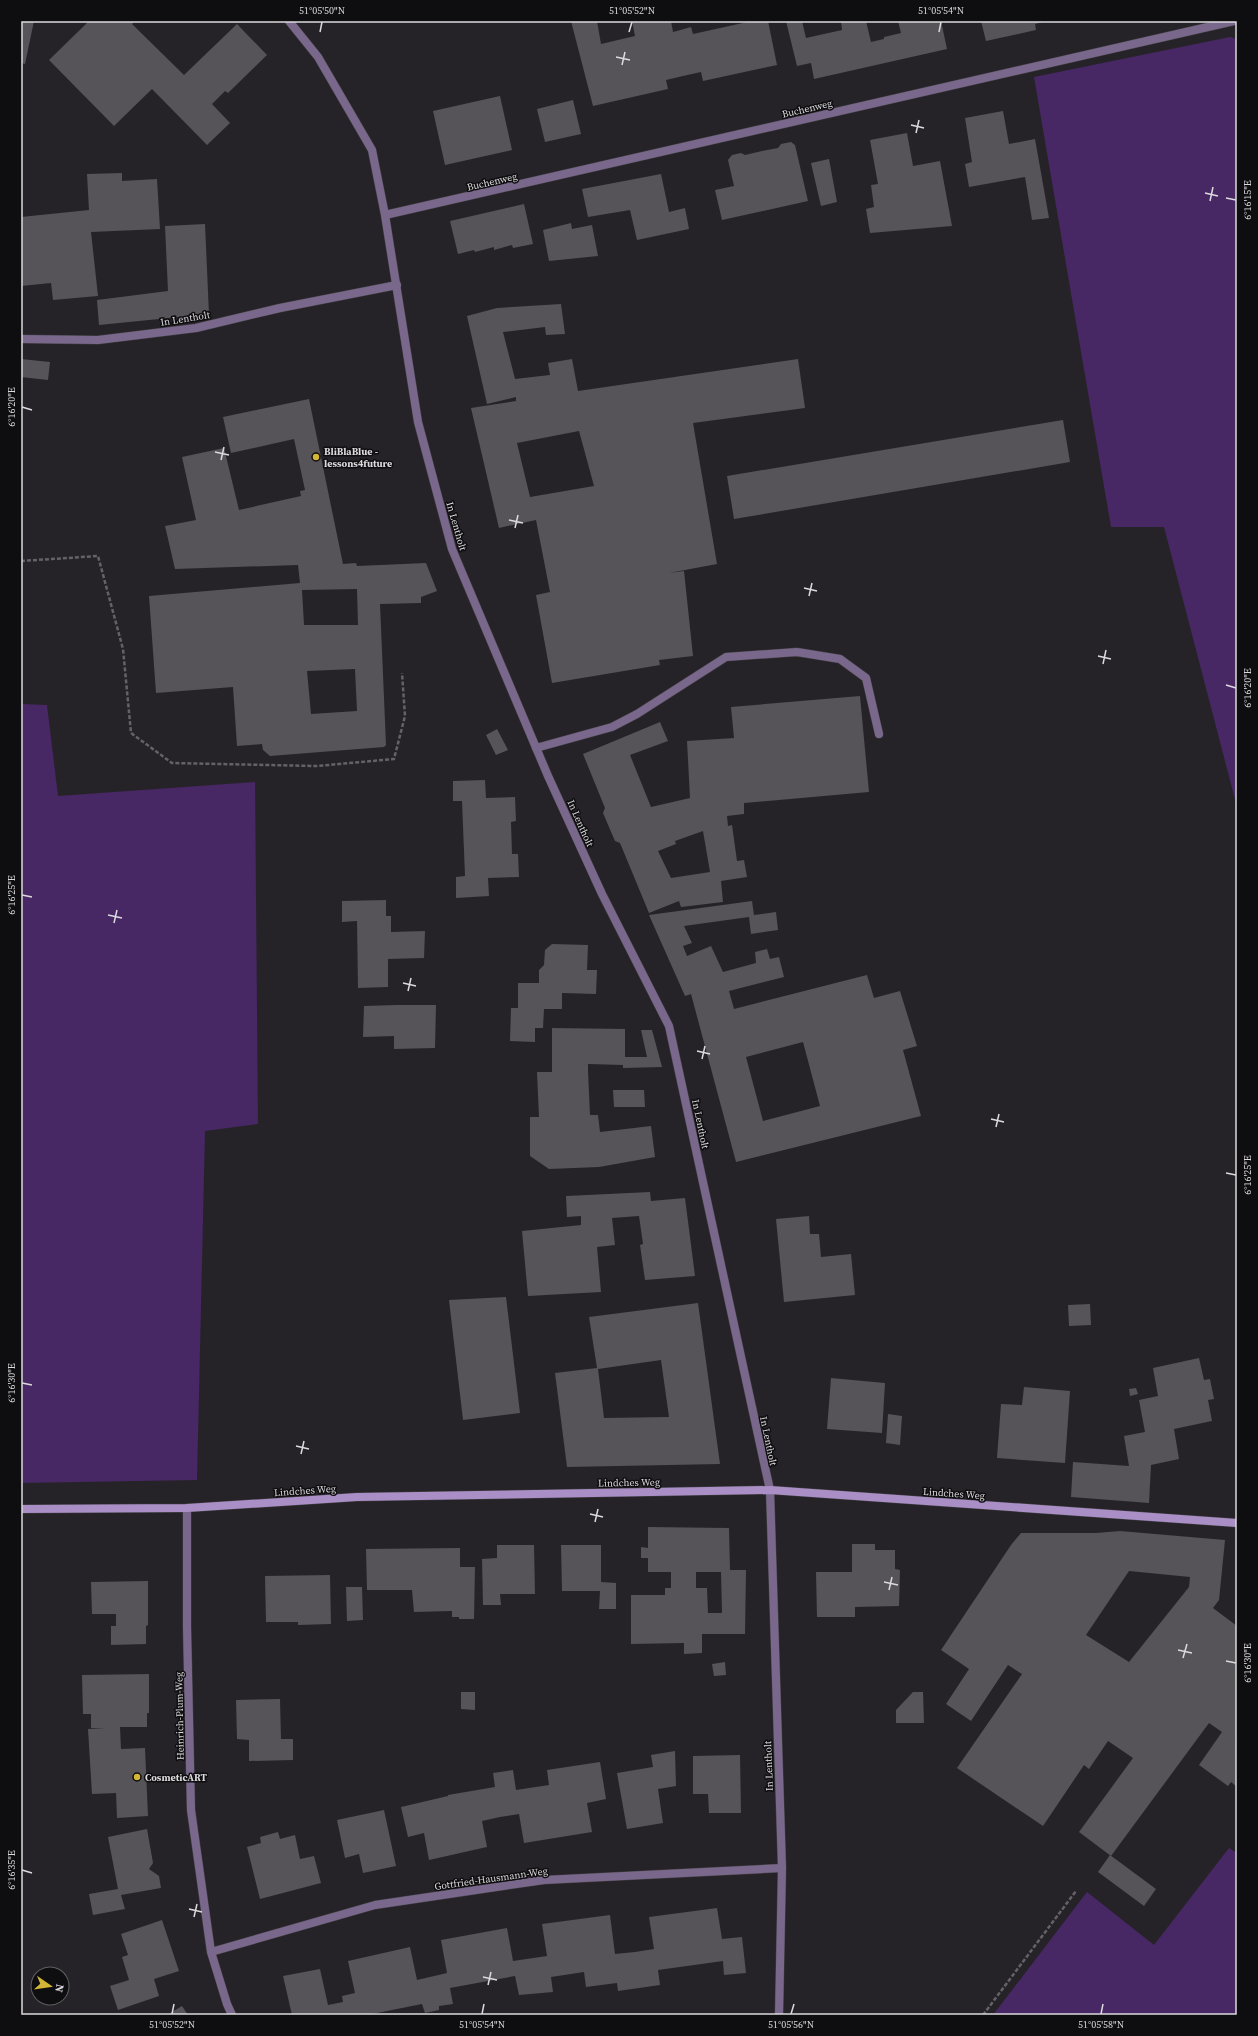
<svg xmlns="http://www.w3.org/2000/svg" width="1258" height="2036" viewBox="0 0 1258 2036" font-family="'Source Serif 4',serif">
<style>
.green{fill:#482765}
.building{fill:#565359;fill-rule:evenodd}
.lines{fill:none;stroke-linecap:round;stroke-linejoin:round}
.lane-casing{stroke:#434045;stroke-width:9}
.street-casing{stroke:#434045;stroke-width:9}
.secondary-casing{stroke:#434045;stroke-width:9}
.path{stroke:#656267;stroke-width:2.5;stroke-dasharray:4 2;stroke-linecap:butt}
.lane{stroke:#79688b;stroke-width:8}
.street{stroke:#79688b;stroke-width:8}
.secondary{stroke:#a98fc6;stroke-width:8}
.ticks{fill:none;stroke:#dcdade;stroke-width:1.5}
.poi-dot{fill:#d3b635;stroke:#0e0d0f;stroke-width:1.5}
.labels{text-anchor:middle;stroke-width:3;stroke-linejoin:round;paint-order:stroke}
.street-label{font-size:10px;fill:#dcdade;stroke:#0e0d0f}
.poi-label{font-size:10px;font-weight:bold;fill:#dcdade;stroke:#0e0d0f;text-anchor:start}
.neatline{fill:none;stroke:#dcdade;stroke-width:1.5}
.ticks-label{font-size:10px;text-anchor:middle;fill:#dcdade}
</style>
<rect width="100%" height="100%" fill="#262328"/>
<path class="green" d="M1230,37L1237,39V807L1164,527H1111L1034,77Z
M21,704L47,705L58,796L255,782L258,1124L205,1131L197,1480L21,1483Z
M1229,1848L1237,1853V2015H993L1087,1892L1154,1945Z"/>
<path class="building" d="M21,21H34L25,64L21,63Z
M89,21H135L132,24L184,75L237,24L267,55L228,93L225,91L212,104L230,123L207,145L152,89L114,126L49,60Z
M571,21H597L601,44L635,36L632,21H671L673,32L691,27L693,34L752,21H768L777,65L703,81L701,72L683,76L666,80L668,89L593,106Z
M786,21H802L806,38L842,30L841,21H866L871,42L884,39V37L901,33L898,21H941L947,49L814,79L811,63L797,66Z
M981,21H1042L1043,22L1035,24L1036,30L986,41Z
M500,96L512,150L445,165L433,111Z
M573,100L581,134L545,142L537,109Z
M1003,111L1009,144L1035,139L1049,218L1032,220L1025,177L969,187L965,164L972,162L965,118Z
M907,133L913,166L940,161L952,226L870,233L866,209L874,207L871,185L878,184L870,140Z
M791,142L795,145L808,201L722,220L715,190L734,186L728,160L732,155L741,153L745,155L762,151L778,148L781,144Z
M829,159L837,202L821,206L811,163Z
M122,173V181L157,179L160,229L91,232L98,296L53,300L51,283L21,286V217L89,210L87,174Z
M661,174L669,212L685,208L689,229L637,240L630,210L588,217L582,189Z
M524,204L533,244L513,248L512,245L494,250V247L475,252L474,250L458,254L450,221Z
M571,223L572,229L592,225L598,256L549,261L543,230Z
M205,224L209,314L99,325L97,300L168,291L165,226Z
M561,304L565,334L546,335L545,327L503,332L515,379L550,375L548,363L572,359L578,391L798,359L805,408L693,423L717,564L669,573L684,571L693,656L659,660L660,665L552,683L536,595L550,592L536,520L499,528L471,408L516,401V397L487,404L467,316L497,308ZM579,431L594,486L530,497L517,443Z
M21,359L50,362L48,380L21,377Z
M309,399L343,564L356,563L357,566L426,563L437,591L421,597V603L380,604L386,745L384,747L270,756L263,750L262,744L237,746L233,687L156,693L149,596L300,583L298,565L175,569L165,526L196,520L182,457L224,448L239,510L301,496L300,491L305,490L294,439L231,453L223,417ZM357,589L358,625H304L302,590ZM355,669L357,711L311,714L307,671Z
M1063,420L1070,462L734,519L727,476Z
M860,696L869,792L744,803V814L727,816L728,826L732,825L737,861L744,860L747,877L721,881L723,902L681,907L679,901L649,913L620,843L615,841L603,813L605,808L583,754L660,722L668,741L630,755L651,807L690,798L687,741L734,738L731,707ZM703,831L710,872L671,878L658,851L676,844L675,841Z
M497,729L508,750L496,755L486,735Z
M485,780L486,798L515,797L516,821L511,822L512,854H518L519,877L488,878L489,896L456,898V877L465,876L462,801H453V781Z
M386,900V916H391V932L425,931L424,958L388,959V987L358,988L357,921L342,922V901Z
M752,901L754,915L776,912L778,930L751,934L749,917L684,926L692,943L683,946L687,956L711,946L723,972L756,963L755,952L767,949L770,959L779,957L784,977L729,991L734,1009L867,975L874,998L900,991L917,1046L903,1050L921,1116L736,1162L691,994L685,996L649,915ZM803,1042L820,1106L763,1121L746,1057Z
M552,944L588,945L587,970H597L596,994L562,993V1009H544L543,1028H535V1042L510,1041L511,1008H518V983H539V970L544,965L545,950Z
M396,1005H436L435,1048L394,1049V1036L363,1037L364,1006Z
M552,1028L625,1029V1057H647L641,1030H652L662,1067L623,1068V1065L588,1064V1071L590,1115H598L600,1132L651,1126L655,1157L599,1167L549,1169L530,1156V1117H539L537,1072H552Z
M613,1090H644L645,1107H614Z
M650,1192L651,1201L685,1198L695,1276L645,1280L640,1245L643,1244L639,1216L612,1218L615,1245L597,1247L601,1292L528,1296L522,1231L581,1225V1216L567,1217L566,1196Z
M809,1216L810,1234H819L821,1257L851,1254L855,1295L784,1302L776,1219Z
M506,1297L520,1413L463,1420L449,1300Z
M698,1303L720,1464L567,1467L555,1373L597,1368L589,1317ZM661,1360L669,1417L604,1418L598,1369Z
M1090,1304L1091,1325L1069,1326L1068,1305Z
M1199,1358L1204,1380L1210,1379L1214,1399L1208,1400L1212,1421L1174,1429L1179,1459L1151,1465L1149,1503L1071,1497L1073,1462L1129,1466L1124,1436L1145,1432L1139,1400L1158,1396L1153,1368Z
M831,1378L885,1383L882,1433L827,1429Z
M1024,1387L1070,1391L1065,1463L997,1458L1001,1404L1022,1405Z
M1136,1388L1138,1394L1130,1396L1129,1389Z
M888,1414L902,1416L900,1445L886,1443Z
M648,1527L729,1528L730,1570H746L745,1634H702V1653L684,1654V1643L631,1644V1595H665V1588H671V1572H648V1558H641V1547L648,1548ZM696,1572H721L722,1613H708L707,1588H696Z
M1120,1531L1225,1540L1219,1600L1213,1608L1237,1626V1739L1235,1742L1237,1743V1787L1231,1782L1228,1786L1199,1765L1222,1732L1209,1723L1111,1856L1079,1832L1133,1758L1108,1741L1089,1769L1084,1765L1043,1826L957,1768L1022,1674L1008,1665L971,1721L946,1704L969,1669L941,1650L1011,1545L1021,1533H1096ZM1129,1571L1190,1577L1189,1587L1129,1662L1086,1635Z
M852,1544H875V1550H895V1569L900,1570L899,1606L855,1607V1617H817L816,1572H852Z
M497,1545H534L535,1594H500L501,1605H483L482,1559L497,1558Z
M561,1545H601V1582L616,1583V1609H599L600,1591H562Z
M460,1548V1567H475L474,1619H459V1617H452V1611L414,1612L412,1590H367L366,1549Z
M330,1575L331,1624L298,1625V1622H266L265,1576Z
M148,1581V1625L146,1626V1644L111,1645V1626H116V1614H92L91,1582Z
M346,1587H362L363,1620L347,1621Z
M725,1662L726,1675L714,1676L712,1664Z
M149,1674V1713H147V1727H120L121,1749L145,1748L148,1816L117,1818L116,1793L92,1794L88,1729L105,1728H91V1714H83L82,1675Z
M461,1692H475V1710L461,1709Z
M913,1692H923L924,1723H896V1710Z
M280,1699L281,1739H293V1760L249,1761V1740L237,1739L236,1700Z
M675,1751L676,1786L658,1789L663,1823L627,1829L617,1773L653,1767L651,1755Z
M740,1755L741,1813H709L708,1794H693V1756Z
M600,1762L606,1799L587,1803L592,1832L524,1843L519,1814L500,1817L482,1821L487,1847L429,1860L424,1833L408,1837L401,1807L448,1796V1795L495,1787L493,1773L513,1770L516,1790L549,1785L547,1770Z
M384,1810L396,1866L363,1873L359,1854L345,1858L337,1820Z
M147,1829L153,1863L149,1869L159,1876L161,1888L121,1895L125,1909L93,1915L89,1894L118,1889L108,1837Z
M278,1832L280,1839L295,1835L300,1859L314,1856L321,1883L260,1899L247,1847L261,1843L260,1837Z
M1110,1855L1156,1889L1144,1906L1098,1872Z
M717,1908L722,1939L742,1937L746,1973L724,1975L723,1961L658,1970L660,1985L618,1991L617,1983L586,1987L584,1972L551,1977L553,1992L519,1995L515,1976L450,1988L453,2004L439,2006V2010L425,2013L422,2004L367,2015H292L283,1976L320,1969L328,2005L343,2002L342,1996L355,1993L348,1961L410,1947L417,1980L447,1973L441,1940L507,1928L513,1961L547,1956L542,1924L610,1915L615,1954L635,1952L654,1949L649,1917Z
M162,1920L179,1971L154,1979L159,1996L118,2010L110,1986L129,1980L122,1957L128,1955L121,1934Z
M182,2006L188,2015H167Z"/>
<g class="lines">
<g class="lane-casing">
<path id="lane" d="M536,748L612,727L637,714L726,657L797,652L840,659L866,678L879,734"/>
</g>
<g class="street-casing">
<path id="street" d="M289,21L318,57L372,150L385,215L418,422L452,549L548,776L602,894L669,1026L770,1490L782,1868L779,2015
M385,215L1234,21
M21,339L98,340L196,328L280,308L397,285
M187,1508V1627L191,1810L211,1952L227,2004L232,2015
M211,1952L375,1905L544,1880L782,1868"/>
</g>
<g class="secondary-casing">
<path id="secondary" d="M21,1509L187,1508L357,1497L770,1490L1237,1523"/>
</g>
<path class="path" d="M21,561L98,556L123,649L131,733L172,763L317,766L394,759L405,716L402,673
M983,2015L1076,1891"/>
<use href="#lane" class="lane"/>
<use href="#street" class="street"/>
<use href="#secondary" class="secondary"/>
</g>
<path class="ticks" d="M320,32L322,22M629,32L632,22M939,32L941,22M616,57L630,60M622,65L625,52M911,125L924,128M916,133L919,120M1205,193L1218,196M1226,198L1236,200M1210,201L1213,187M22,407L32,410M215,452L229,455M221,460L224,447M509,520L523,523M515,528L518,515M804,588L817,591M809,596L812,583M1098,656L1111,659M1103,664L1106,650M1226,685L1236,688M22,895L32,897M108,915L122,918M114,923L117,910M403,983L416,986M408,991L411,978M697,1051L710,1054M702,1059L705,1046M991,1119L1004,1122M996,1127L999,1114M1226,1173L1236,1175M22,1383L32,1385M296,1446L309,1449M301,1454L304,1441M590,1514L603,1517M595,1522L598,1509M884,1582L898,1585M889,1590L892,1577M1178,1650L1192,1653M1183,1658L1187,1644M1226,1661L1236,1663M22,1870L32,1873M189,1909L202,1912M194,1917L197,1904M483,1977L497,1980M488,1985L491,1972M172,2014L174,2004M482,2014L484,2004M791,2014L794,2004M1101,2014L1103,2004"/>
<g class="poi-dot">
<circle cx="316" cy="457" r="4"/>
<circle cx="137" cy="1777" r="4"/>
</g>
<g class="labels">
<g class="street-label">
<text transform="translate(807 108) rotate(-13)" y="4">Buchenweg</text>
<text transform="translate(492 181) rotate(-13)" y="4">Buchenweg</text>
<text transform="translate(185 318) rotate(-9)" y="4">In Lentholt</text>
<text transform="translate(457 526) rotate(74)" y="4">In Lentholt</text>
<text transform="translate(581 823) rotate(66)" y="4">In Lentholt</text>
<text transform="translate(701 1124) rotate(78)" y="4">In Lentholt</text>
<text transform="translate(769 1441) rotate(78)" y="4">In Lentholt</text>
<text transform="translate(629 1482) rotate(-1)" y="4">Lindches Weg</text>
<text transform="translate(305 1490) rotate(-4)" y="4">Lindches Weg</text>
<text transform="translate(954 1493) rotate(4)" y="4">Lindches Weg</text>
<text transform="translate(179 1716) rotate(-91)" y="4">Heinrich-Plum-Weg</text>
<text transform="translate(768 1766) rotate(-92)" y="4">In Lentholt</text>
<text transform="translate(491 1878) rotate(-8)" y="4">Gottfried-Hausmann-Weg</text>
</g>
<g class="poi-label">
<text x="324" y="455">BliBlaBlue -<tspan x="324" dy="12">lessons4future</tspan></text>
<text x="145" y="1781">CosmeticART</text>
</g>
</g>
<rect width="1258" height="2036" fill="none" stroke="#0e0d0f" stroke-width="44"/>
<g transform="translate(50 1986) rotate(103)"><circle r="19" fill="#0e0d0f" stroke="#605f62"/>
<path d="M0-3L7 15L0 10L-7 15Z" fill="#d3b635"/>
<text y="-6" font-size="11" font-weight="bold" text-anchor="middle" fill="#dcdade">N</text>
</g>
<rect x="22" y="22" width="1214" height="1992" class="neatline"/>
<g class="ticks-label">
<text x="322" y="14">51°05'50"N</text>
<text x="632" y="14">51°05'52"N</text>
<text x="941" y="14">51°05'54"N</text>
<text transform="translate(1247 200) rotate(-90)" y="4">6°16'15"E</text>
<text transform="translate(11 407) rotate(-90)" y="4">6°16'20"E</text>
<text transform="translate(1247 688) rotate(-90)" y="4">6°16'20"E</text>
<text transform="translate(11 895) rotate(-90)" y="4">6°16'25"E</text>
<text transform="translate(1247 1175) rotate(-90)" y="4">6°16'25"E</text>
<text transform="translate(11 1383) rotate(-90)" y="4">6°16'30"E</text>
<text transform="translate(1247 1663) rotate(-90)" y="4">6°16'30"E</text>
<text transform="translate(11 1870) rotate(-90)" y="4">6°16'35"E</text>
<text x="172" y="2028">51°05'52"N</text>
<text x="482" y="2028">51°05'54"N</text>
<text x="791" y="2028">51°05'56"N</text>
<text x="1101" y="2028">51°05'58"N</text>
</g>
</svg>
